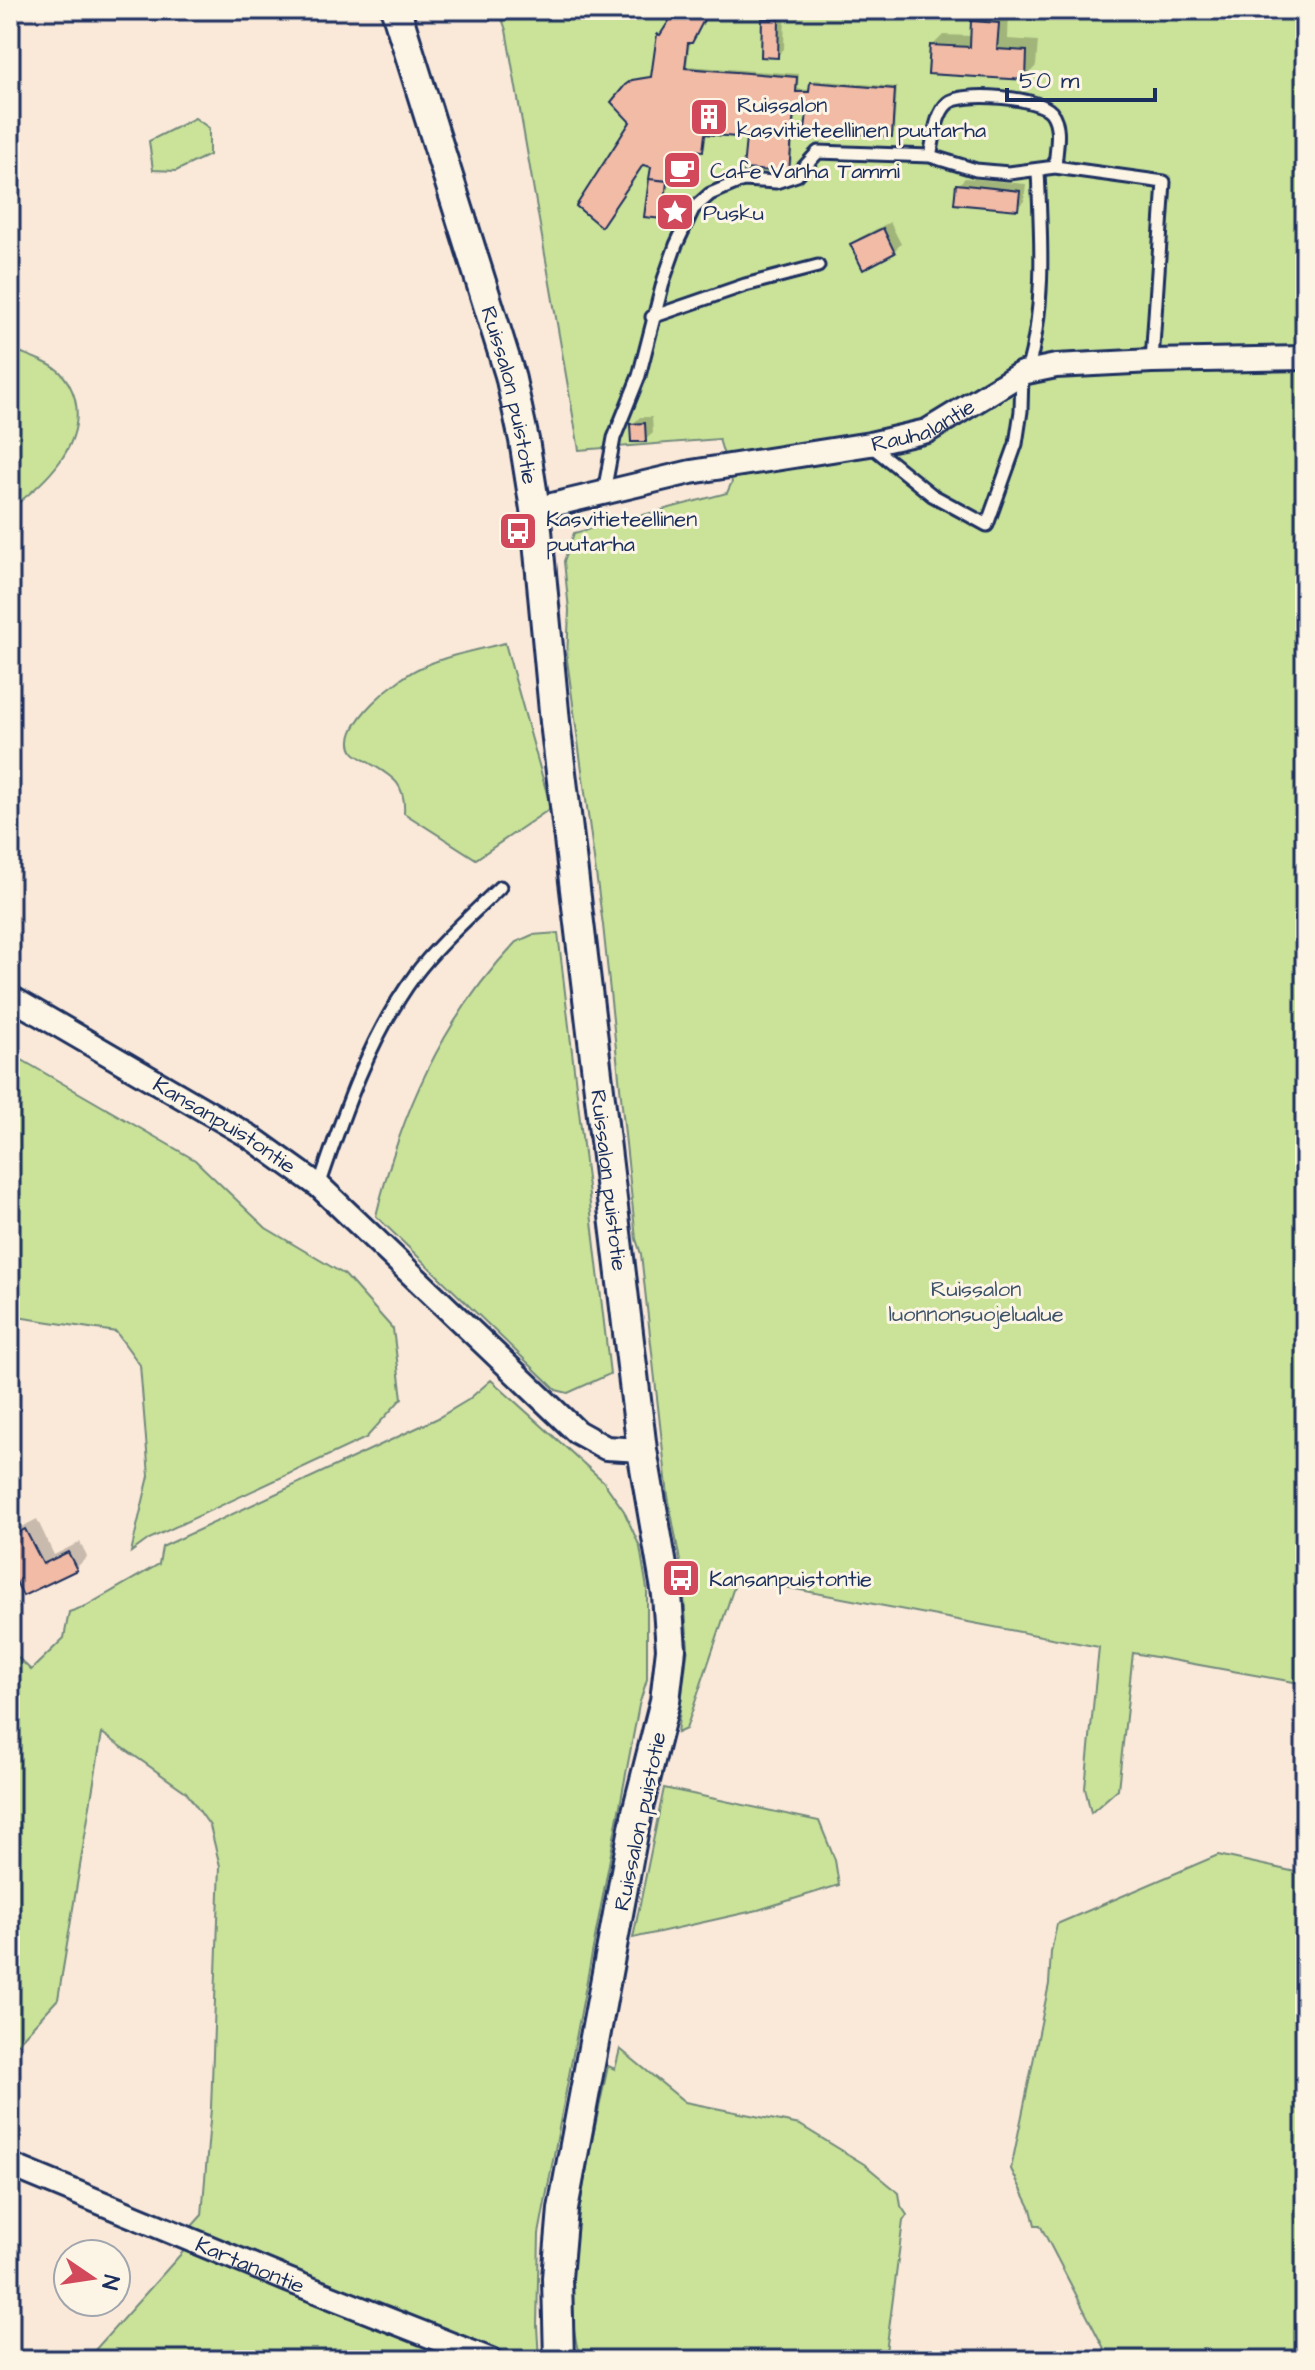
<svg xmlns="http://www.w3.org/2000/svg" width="1315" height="2370" viewBox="0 0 1315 2370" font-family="'Architects Daughter',sans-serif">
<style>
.green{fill:#cae399;stroke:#72897c;stroke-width:2}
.shadow{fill:#0003}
.building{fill:#f1bba5;stroke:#1b2f5e;stroke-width:2}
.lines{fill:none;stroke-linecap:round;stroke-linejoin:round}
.service-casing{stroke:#1b2f5e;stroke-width:17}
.minor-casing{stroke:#1b2f5e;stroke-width:28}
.tertiary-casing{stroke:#1b2f5e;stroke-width:34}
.service{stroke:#fcf5e5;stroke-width:11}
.minor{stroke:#fcf5e5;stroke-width:22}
.tertiary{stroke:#fcf5e5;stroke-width:28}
.labels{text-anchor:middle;stroke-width:6;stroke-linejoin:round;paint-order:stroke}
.poi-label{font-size:22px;fill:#1b2f5e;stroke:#fcf5e5;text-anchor:start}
.street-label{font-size:22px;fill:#1b2f5e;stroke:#fcf5e5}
.park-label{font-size:22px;fill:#3e536a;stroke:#fcf5e5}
</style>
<rect width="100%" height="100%" fill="#fae9d8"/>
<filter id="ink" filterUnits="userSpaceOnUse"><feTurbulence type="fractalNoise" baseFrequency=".0125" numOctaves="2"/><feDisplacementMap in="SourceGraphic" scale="16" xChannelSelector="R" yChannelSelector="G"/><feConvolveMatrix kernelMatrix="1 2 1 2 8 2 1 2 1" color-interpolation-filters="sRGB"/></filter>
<g filter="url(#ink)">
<path class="green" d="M499,10H1305V1684L1133,1653L1118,1789L1091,1813L1085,1788L1099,1647L737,1578L686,1729L677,1733L688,1647L682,1572L668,1496L641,1254L636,1239L603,925L567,660L569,610L564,561L574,533L727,493L732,482L719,439L579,450L506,30Z
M195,118L209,128V155L176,171L153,170L149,141Z
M10,348C25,355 48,361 60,372C68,380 72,388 75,399C86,446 44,484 10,509Z
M505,643L551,808L476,859L404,813C406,782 391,776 368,762C363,759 356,756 353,752C335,726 401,675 422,667C449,655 477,650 505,643Z
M558,933L610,1374L568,1393L556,1390L376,1216C401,1113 442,1020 516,942L532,935Z
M10,1053L195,1160L266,1228L345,1275L393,1329L402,1398L366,1438L149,1539L131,1552L149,1476L140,1365L116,1332L10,1316Z
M491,1380L603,1481L624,1511L640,1547L647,1589V1679L639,1705L539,2234L537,2326L539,2360H86L189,2245L193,2225L202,2215L211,2108L220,1866L210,1826L186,1792L102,1733L58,1999L11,2050L10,2056V1650L31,1670L64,1638L69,1612L86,1606L159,1564L162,1547L436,1419L468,1400Z
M664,1788L819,1821L835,1860L839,1885L758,1910L633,1938Z
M1218,1855L1305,1874V2360H1110L1040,2225H1035L1031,2209L1011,2169L1049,1984L1051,1952L1057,1924Z
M620,2049L685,2102L800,2125L864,2164L899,2193L901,2206L907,2215L903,2221L885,2360H581C555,2286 592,2143 608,2066L615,2069Z"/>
<path class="shadow" d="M678,10H709L690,42L687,66L799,74L798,89L811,90L815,80L897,87L894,132L891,135L810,110L796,109L791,167L788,170L748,137L707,133L705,146L702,149L695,148L693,178L690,181L669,179L665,214L662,217L646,215L653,165L644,163L632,122L619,94L637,78L653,75L659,35Z
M984,11L1009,12L1008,39L1038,41L1036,66L1025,78L932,46L943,35L972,36L973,22Z
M771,12L785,13L784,49L777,56L764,19Z
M965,178L1026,184L1024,201L1017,208L958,185Z
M890,222L901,244L894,251L864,267L852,245L859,238Z
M640,417H652L653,433L645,440L632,425Z
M37,1519L54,1555L80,1542L87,1557L76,1568L10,1564V1533Z"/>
<path class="building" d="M676,10H709L692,43H688L685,68L797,77L796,92H809L810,82L895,89L892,137L805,130L807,112L794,110L789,172L743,169L746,138L705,134L703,151L693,150L691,183L649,179L651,167L643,165L601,227L576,206L630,122L611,102L625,85L632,80L651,77L657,34L660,35Z
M762,19H779L778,58L761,57Z
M971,21L999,23L997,49L1027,51L1026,80L928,74L930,45L970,47Z
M649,179L667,181L663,219L644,217Z
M956,184L1020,191L1018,210L954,204Z
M883,228L895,253L863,270L850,244Z
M645,423L646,442H631L630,424Z
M25,1529L43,1564L68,1552L77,1570L23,1596L10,1569V1537Z"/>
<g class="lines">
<g class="service-casing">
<path id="service" d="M930,156C934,140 935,114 948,103C962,91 1039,97 1051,112C1062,126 1056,150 1055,167
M652,317L745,285L818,266
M1027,372C1046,306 1041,239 1038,171
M870,445L932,495L987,525L1016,444L1021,411L1022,374
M604,492L614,438L639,376L664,279L676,245L693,209L710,194L743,180L776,182L797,175L818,152L930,156L976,170L1009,173L1055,167L1164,182L1152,361
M319,1186C344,1112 369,1038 415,975C438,944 473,914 500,887"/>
</g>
<g class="minor-casing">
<g id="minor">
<path id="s1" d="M535,509L691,472L870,444L927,431L1022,373L1056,366L1152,361L1305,358"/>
<path id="s2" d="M10,997L249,1136L319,1186L577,1432L606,1448L642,1450"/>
<path id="s3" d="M10,2165L288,2280L491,2360"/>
</g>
</g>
<g class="tertiary-casing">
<g id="tertiary">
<path id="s4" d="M396,10L510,375L524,440L535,509L555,722L642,1450L667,1595L671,1649L665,1701L637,1812L563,2209L557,2278L559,2360"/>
</g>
</g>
<use href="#service" class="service"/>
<use href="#minor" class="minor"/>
<use href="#tertiary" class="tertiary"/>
</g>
</g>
<defs>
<g id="building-square" transform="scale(2)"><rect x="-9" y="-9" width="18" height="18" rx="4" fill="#d1495b" stroke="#fcf5e5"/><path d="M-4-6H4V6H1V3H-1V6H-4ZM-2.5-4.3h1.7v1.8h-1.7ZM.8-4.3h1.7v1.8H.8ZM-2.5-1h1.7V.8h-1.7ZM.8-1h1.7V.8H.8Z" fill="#fff"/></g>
<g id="cafe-square" transform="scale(2)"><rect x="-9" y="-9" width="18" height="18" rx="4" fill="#d1495b" stroke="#fcf5e5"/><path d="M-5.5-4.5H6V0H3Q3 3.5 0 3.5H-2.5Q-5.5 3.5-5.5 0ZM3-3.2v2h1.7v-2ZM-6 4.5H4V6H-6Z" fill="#fff"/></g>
<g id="sight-square" transform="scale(2)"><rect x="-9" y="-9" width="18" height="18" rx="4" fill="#d1495b" stroke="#fcf5e5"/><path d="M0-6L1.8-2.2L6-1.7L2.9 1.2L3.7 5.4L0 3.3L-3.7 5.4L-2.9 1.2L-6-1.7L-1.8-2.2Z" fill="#fff"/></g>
<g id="bus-square" transform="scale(2)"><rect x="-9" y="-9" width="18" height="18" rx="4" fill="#d1495b" stroke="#fcf5e5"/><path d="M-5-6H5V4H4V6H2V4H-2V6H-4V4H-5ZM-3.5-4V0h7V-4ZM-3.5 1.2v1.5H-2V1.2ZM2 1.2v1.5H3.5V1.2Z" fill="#fff"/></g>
</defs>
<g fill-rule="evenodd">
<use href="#building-square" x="709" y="117"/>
<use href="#cafe-square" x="682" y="170"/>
<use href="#sight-square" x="675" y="212"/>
<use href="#bus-square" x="518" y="531"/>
<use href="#bus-square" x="681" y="1578"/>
</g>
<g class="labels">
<g class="poi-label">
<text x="737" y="112">Ruissalon<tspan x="737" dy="25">kasvitieteellinen puutarha</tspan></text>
<text x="710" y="178">Cafe Vanha Tammi</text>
<text x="703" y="220">Pusku</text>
<text x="546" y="526">Kasvitieteellinen<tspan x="546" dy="25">puutarha</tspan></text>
<text x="709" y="1586">Kansanpuistontie</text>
</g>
<g class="street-label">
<text dy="8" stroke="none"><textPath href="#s4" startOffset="402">Ruissalon puistotie</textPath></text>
<text dy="8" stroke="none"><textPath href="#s1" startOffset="398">Rauhalantie</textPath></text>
<text dy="8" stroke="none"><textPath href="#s2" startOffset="250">Kansanpuistontie</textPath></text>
<text dy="8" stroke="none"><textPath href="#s4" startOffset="1194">Ruissalon puistotie</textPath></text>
<text transform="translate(639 1821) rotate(-78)" y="8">Ruissalon puistotie</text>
<text dy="8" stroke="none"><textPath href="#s3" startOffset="260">Kartanontie</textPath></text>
</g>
<g class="park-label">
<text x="976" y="1296">Ruissalon<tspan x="976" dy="25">luonnonsuojelualue</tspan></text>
</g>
</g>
<rect width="1315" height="2370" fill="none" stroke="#fcf5e5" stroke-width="40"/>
<rect x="20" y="20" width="1275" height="2330" fill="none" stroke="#1b2f5e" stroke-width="3" filter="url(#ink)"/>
<g transform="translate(92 2278) rotate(103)"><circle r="38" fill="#fcf5e5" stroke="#a2a6af" stroke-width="2"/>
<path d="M0-6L14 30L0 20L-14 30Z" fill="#d1495b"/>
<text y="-12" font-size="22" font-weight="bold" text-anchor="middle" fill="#1b2f5e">N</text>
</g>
<path d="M1007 88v12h148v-12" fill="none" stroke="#1b2f5e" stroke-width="4"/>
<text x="1019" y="88" font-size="24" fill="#1b2f5e" stroke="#fcf5e5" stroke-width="6" paint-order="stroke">50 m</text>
</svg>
